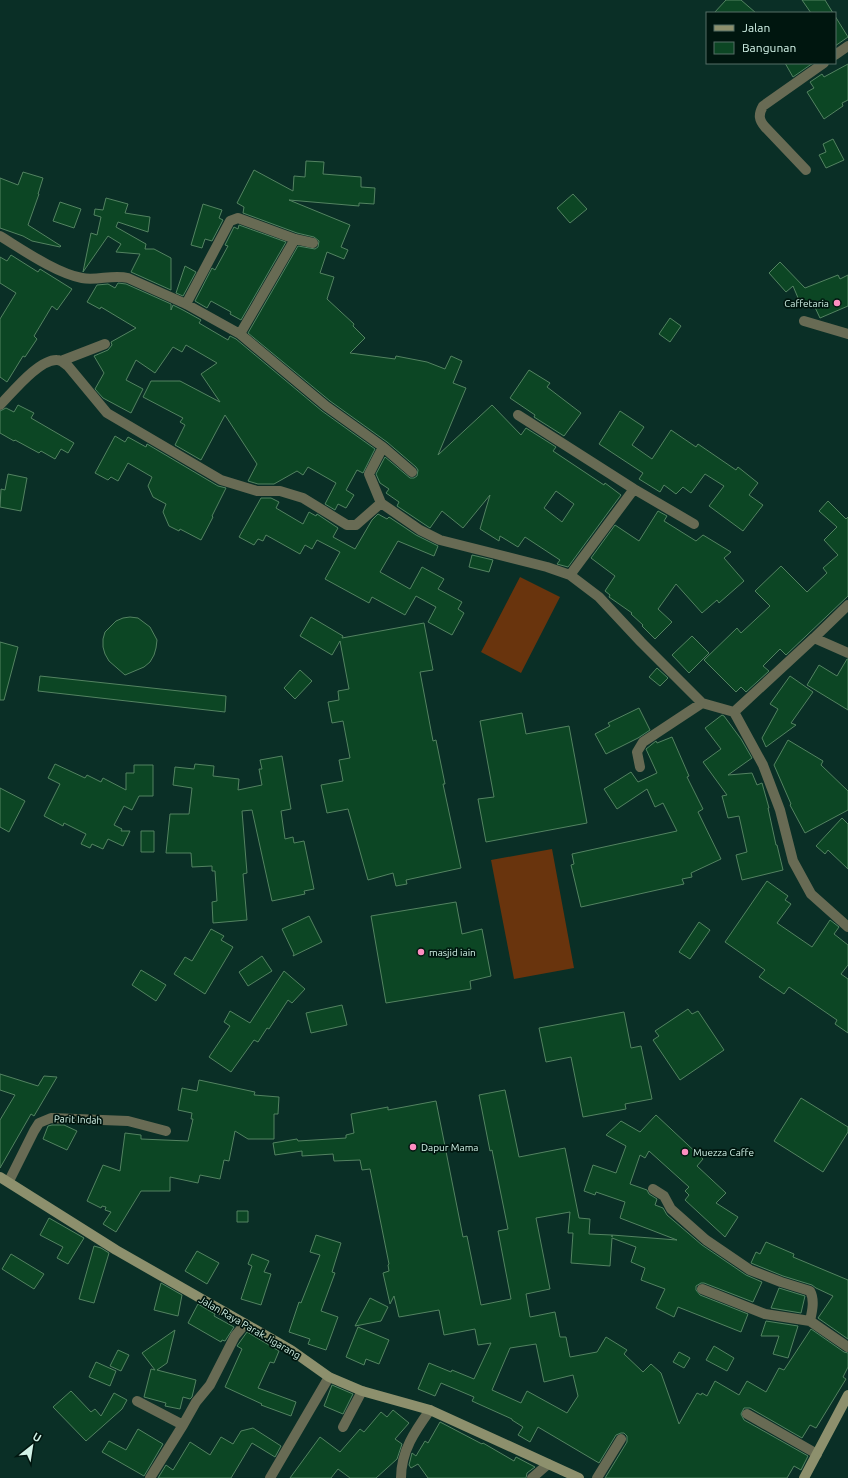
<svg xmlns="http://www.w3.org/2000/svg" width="848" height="1478" viewBox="0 0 848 1478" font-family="Ubuntu,sans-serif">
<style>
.pitch{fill:#69340d}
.building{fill:#0c4624;stroke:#538361;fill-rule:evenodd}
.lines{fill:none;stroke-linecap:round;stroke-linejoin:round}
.street{stroke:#686b54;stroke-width:10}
.secondary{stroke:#8d906d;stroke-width:10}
.poi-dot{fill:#fd8ec0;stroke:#00160f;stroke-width:1.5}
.labels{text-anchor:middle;stroke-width:3.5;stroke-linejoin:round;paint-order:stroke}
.poi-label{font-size:10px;fill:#d2f3e8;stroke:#00160f;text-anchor:start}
.street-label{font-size:10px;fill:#d2f3e8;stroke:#00160f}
</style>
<rect width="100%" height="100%" fill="#0a2f26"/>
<path class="pitch" d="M520,577L560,597L521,673L481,652Z
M552,849L574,968L514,979L491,860Z"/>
<path class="building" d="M726,0H741L756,13H714Z
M802,0H825L833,13H811Z
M835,16L848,37L835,46Z
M785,63H813L793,77Z
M848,64V100L842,103L843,106L824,119L807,92L814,88L810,82L822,74L824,77Z
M833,139L844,160L826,168L819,155L826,152L823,144Z
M306,161L324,162L323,174L361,177V187L375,188L374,204L359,203V206L289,200L350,225L341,247L348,250L344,259L327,252L320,273L334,277L327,299L354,324L353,326L365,338L350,353L395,359L396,356L427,362L445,369L451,356L462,361L453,383L466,388L438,455L492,405L521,435L526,428L556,447L553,451L604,485L605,483L621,495L568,567L557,564L560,560L525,537L518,547L500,536L499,541L480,529L490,495L463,528L442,511L430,528L397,506L399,502L386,493L389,489L380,483L376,474L385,457L410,478H414L417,476L418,470L416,467L387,442L330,401L248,333L298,246L315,249L318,247L319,241L314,237L297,233L243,213L244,207L237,203L254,170L293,191L294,176L305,177ZM556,491L574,504L562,522L544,508Z
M23,172L43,178L38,194H39L28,225L61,246L60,247L32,241L23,236L0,228V178L18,185Z
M573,194L587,209L570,223L557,208Z
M106,198L128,204L125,213L150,217L148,232L118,222L116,227L146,244L145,249H154L171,258V290L131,272L140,254L116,252L121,244L108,236L83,272L91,233L97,235L101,217L94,215L95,209L103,210Z
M60,202L81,209L74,228L53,221Z
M203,204L222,210L219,218L223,220L212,241L205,239L202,248L191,245Z
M239,225L286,242L241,320L230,314L231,312L211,301L207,308L195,301L212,268L215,270L228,246L225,245L234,227L238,229Z
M11,255L38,272L40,269L72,289L57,310L52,306L34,336L37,339L25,357L23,356L7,382L0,377V319L16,293L0,283V257L7,261Z
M780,262L805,288L838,275L840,279L848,275V306L820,318L812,301L801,305L793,286L786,292L769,273Z
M185,266L196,272L183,296L176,293Z
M118,283L126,284L171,304V310L173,305L183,310L201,320L199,323L228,340L230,336L236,339L322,411L375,449L363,473L357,470L346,490L354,495L346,508L338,504L335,510L325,504L336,483L308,467L303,475L297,471L274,484H258L248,481L257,464L225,415L201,460L175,445L185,425L180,422L183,418L143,397L151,381H180L220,402L201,374L217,363L186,345L182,352L173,347L155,373L136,360L126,380L143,389L131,413L103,398L95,389L104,373L94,356L108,350L112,345L111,342L136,328L101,307L100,309L87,302L97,285L108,284L115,288Z
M670,318L681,326L670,342L659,334Z
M529,370L550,383L547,387L581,413L564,436L534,417L535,415L510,398Z
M18,405L34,413L31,418L74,443L68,453L61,449L55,459L41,451L39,453L15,440L14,441L0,433V411L6,408L14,412Z
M620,411L644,427L632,445L652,459L671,430L696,447L698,444L736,470L738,467L758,483L749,495L763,505L743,531L709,506L724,486L705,474L691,493L683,487L676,494L664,485L660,492L639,479L643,473L599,444Z
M115,436L125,442L128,437L146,447L147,444L218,486L226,488L212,516L213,517L201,540L180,529L179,531L169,526L163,512L166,504L153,497L148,486L152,477L128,463L118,481L111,477L108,480L95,473Z
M8,474L27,478L21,511L0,507L1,489L5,490Z
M261,498H271L279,502L276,508L303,524L309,512L316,516L317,514L338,528L333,537L355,549L372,520L378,514L387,519L389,517L416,535L438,546L434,556L398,541L380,572L410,589L422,567L444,579L438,589L462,602L458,609L464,613L452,635L428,622L436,607L416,596L405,615L372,597L369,603L325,579L340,552L317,540L312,549L305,545L300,554L266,535L263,541L258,539L254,545L239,537Z
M828,501L846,519L848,517V596L786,655L780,649L763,666L769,671L746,692L741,687L736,692L704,660L737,628L741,633L770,606L755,591L781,566L807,592L827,573L823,568L838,555L824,540L837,527L819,511Z
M658,511L667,516L664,521L696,541L703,535L731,552L724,558L744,581L719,603L717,600L702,613L676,584L658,609L672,622L655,639L642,626L643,625L631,614L632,613L609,597L610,595L605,591L615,576L591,558L615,525L639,541Z
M472,555L493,560L489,572L469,567Z
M130,617L138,618L150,627L157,640L156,648L154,655L150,662L144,667L125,675L109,661L105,654L103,647V639L105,632L116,621L123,618Z
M311,617L343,636L342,638L424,623L433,670L420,672L433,741L436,740L445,784H443L461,868L406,880L407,884L396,886L393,873L368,880L348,809L327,813L321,785L343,781L339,760L350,758L343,721L332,723L328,702L339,700L338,691L349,689L340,641L332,655L300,636Z
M692,636L709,653L689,673L672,655Z
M0,642L18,647L4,700H0Z
M847,659H848V710L807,685L819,665L837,676Z
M657,668L668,678L660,686L649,677Z
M300,670L312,681L295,699L284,688Z
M40,676L226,696L225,712L38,691Z
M790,676L813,692L791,723L796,725L766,747L762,738L778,709L770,704Z
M639,708L650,730L638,738L606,754L595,734L610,726L608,723Z
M522,713L526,734L569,726L587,823L486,842L478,799L494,797L480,721Z
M722,715L724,716L741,739L752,758L728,775L752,773L757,785L762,783L769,808H768L776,845H777L783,870L742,880L736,855L747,852L739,816L728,818L722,796L727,795L703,762L721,749L705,728Z
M672,737L689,776L687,777L703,809L698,812L721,859L691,873L692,877L682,879L684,884L581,907L571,865L574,864L572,854L677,831L663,803L655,807L647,789L617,809L604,789L631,772L638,782L657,773L646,749L656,741L657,743Z
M788,740L823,761L821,765L848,791V810L805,833L790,805L791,804L774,765Z
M282,756L291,809L281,811L285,839L293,837L294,843L304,841L314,889L304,891L305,894L272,901L252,810L242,811L247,873L243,874L247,920L213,923L212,902L217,901L215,871H212V866L192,867L191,853H166L170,814H189L192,788L173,785L175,767L194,769L195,764L214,766L213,776L239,779L238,790L262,785L259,769H262L260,760Z
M55,764L85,778L87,775L101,782L103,778L126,790V773H134V765H153V796H139L132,810L124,806L114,825L122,829L121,831H130L123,846L108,839L103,849L92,844L90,848L81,844L86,834L64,823L63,826L44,816L60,784L48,778Z
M0,788L25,801L9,832L0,827Z
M842,818L848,824V869L828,850L825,854L816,846Z
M141,831H154V852H141Z
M767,881L788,896L785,900L791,904L777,923L812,947L830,920L839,927L834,934L848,945V965L841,974L848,979V1033L835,1024L837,1020L789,987L784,994L759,977L765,970L725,942Z
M456,902L462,934L482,929L491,976L470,981L471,989L386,1003L371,916Z
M309,916L322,942L293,956L294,954L282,929Z
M699,922L710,930L690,959L679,952Z
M211,929L224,936L221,940L233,947L205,994L174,974L185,957L192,961Z
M262,956L272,971L248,986L239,972Z
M141,970L166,985L156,1001L132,985Z
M284,971L305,989L292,1003L288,1000L269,1029L267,1028L258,1042L254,1040L231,1072L209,1057L230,1026L224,1022L230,1011L250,1023Z
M342,1005L347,1025L311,1033L306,1013Z
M688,1009L692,1014L698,1011L724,1050L680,1080L653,1040L659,1036L655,1031Z
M624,1012L631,1048L641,1046L652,1099L625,1104L626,1109L583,1117L571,1057L546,1062L539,1028Z
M0,1074L38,1086L44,1076L57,1077L34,1116L31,1114L0,1168V1120L15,1095L0,1090Z
M199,1080L255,1092L254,1095L279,1097L278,1114H274V1139H248L235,1131L229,1161L224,1160L220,1179L200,1175L198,1183L170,1177V1191H141L116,1232L103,1224L111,1212L105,1210L106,1207L102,1206L101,1208L87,1201L103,1165L120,1171L125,1133L141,1135V1139L188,1141L193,1119H191L192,1113L178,1110L182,1088L197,1091Z
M505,1090L519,1157L565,1148L579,1218L590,1219L589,1234L612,1235V1237V1235L677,1240L620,1218L625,1202L596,1192L595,1195L584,1191L593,1165L616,1173L626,1146L606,1135L621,1121L640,1132L656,1115L703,1159L697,1166L726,1193L716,1203L738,1217L725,1237L685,1200L689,1195L685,1191L689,1187L649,1151L645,1158L640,1155L630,1184L647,1190L649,1194L657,1199L655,1205L663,1208L667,1215L702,1245L746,1275L762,1282L753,1302L704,1283H701L696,1286V1290L700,1295L748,1314L741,1332L678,1307L674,1317L656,1308L665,1289L641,1280L645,1268L631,1262L636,1247L612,1238L610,1266L571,1263L573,1233H568L570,1212L536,1218L550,1289L526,1294L530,1317L555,1312L560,1337H566L570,1357L597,1352L606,1337L627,1350L624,1354L643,1372L651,1364L661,1373L679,1424L697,1393L701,1395L702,1393L707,1396L715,1381L739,1395L747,1381L766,1392L779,1368L784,1370L811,1329L844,1352L848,1353V1367L843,1377L846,1379L816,1428L810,1425L802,1438L750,1408H744L741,1414L744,1420L808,1456L801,1470L794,1466L787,1478H605L627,1442V1436L624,1433H621L616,1435L599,1463L538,1427L530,1442L518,1435L523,1427L512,1420V1419L472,1401L474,1397L441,1383L435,1396L418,1389L429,1363L451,1372L452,1370L474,1379L491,1343L478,1345L475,1329L444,1335L439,1310L399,1317L394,1296L390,1304L383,1273L389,1271L388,1265L389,1264L370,1169L362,1170L360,1160L334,1161L333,1154L302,1156V1151L275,1155L273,1143L297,1139L298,1141L346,1138V1135L354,1133L351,1114L388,1107V1110L436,1101L463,1237L467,1236L481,1305L511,1299L498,1231L508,1229L492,1150L490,1151L479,1095ZM536,1344L544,1382L573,1375L578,1396L567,1413L527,1391L521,1403L492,1390L510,1348Z
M801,1098L848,1127V1132L823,1172L774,1141Z
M52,1125H64L77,1131L67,1150L43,1139L48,1126Z
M237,1211H248V1222H237Z
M49,1218L84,1238L68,1264L57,1258L63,1247L40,1235Z
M316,1235L341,1243L332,1272L335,1273L321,1311L338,1317L326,1350L308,1344L310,1339L289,1332L299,1302L301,1303L320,1255L310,1252Z
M766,1242L794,1254L793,1257L848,1280V1339L818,1318L833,1296L816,1288L812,1285L783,1276L751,1263L756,1252L760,1254Z
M94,1246L101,1248L109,1253L94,1303L79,1299Z
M197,1251L219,1263L207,1284L185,1271Z
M11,1254L44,1274L34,1289L2,1269Z
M252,1254L269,1261L264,1272L271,1274L261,1305L241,1299L252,1266L248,1264Z
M161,1283L182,1295L178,1316L154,1310Z
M779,1288L805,1296L801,1313L771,1308Z
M370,1298L388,1307L381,1321L355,1326Z
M198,1304L215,1314L214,1316L234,1327L225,1341L222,1340L221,1342L188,1323Z
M766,1321L798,1326L788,1358L773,1354L779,1336H761Z
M358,1327L389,1340L379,1364L366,1359L364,1365L346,1357Z
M175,1330L167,1363L157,1370L196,1380L192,1397L190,1399L183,1397L180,1409L165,1406L166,1403L144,1397L151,1369L155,1370L142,1353Z
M247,1332L279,1351L274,1363L270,1362L258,1388L296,1402L291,1416L261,1405L262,1404L225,1387L242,1349L237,1346Z
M714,1346L734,1358L727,1371L706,1360Z
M118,1350L129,1355L121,1371L110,1366Z
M679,1352L690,1358L684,1368L673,1362Z
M96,1362L116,1371L110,1386L89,1377Z
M332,1385L353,1394L343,1414L324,1406Z
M71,1391L91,1412L95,1409L101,1416L114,1393L127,1400L122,1409L86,1441L53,1407Z
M393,1410L409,1423L395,1439L402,1444L397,1459L376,1478H350L338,1469L331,1478H290L320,1437L340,1452L360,1429L364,1432L381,1412L387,1417Z
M440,1422L482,1444L483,1443L514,1461L516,1457L535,1467L527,1473L526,1478H428L418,1464L411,1468L409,1465L412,1453L416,1456L425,1441L428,1443Z
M253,1428L281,1446L275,1457L252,1443L231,1478H158L166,1465L173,1470L190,1442L210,1455L221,1437L233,1444L241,1431Z
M138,1429L163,1444L144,1476L102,1452L109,1441L126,1450Z"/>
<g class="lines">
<path class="street" d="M835,55L848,46
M806,170L765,127C759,120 758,115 763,106L824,63
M0,236C23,250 56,273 82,278C97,281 113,274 128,278L186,304L240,334L326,406L383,447L412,472
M186,304L230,221L238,218L295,239L313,243
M804,321L848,334
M240,334L295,239
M61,361L105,344
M0,405C12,393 39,359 57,360C61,360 64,363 68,366L107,413L221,480L257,491H280L303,498L347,525H356L381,503L420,530L440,540L547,567L570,575L599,597L641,642L702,703L734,712L763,765L780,810L793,861L811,894L848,927
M518,415L634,489L694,524
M381,503L369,474L383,447
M570,575L634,489
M814,638L848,653
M734,712L814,638L848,605
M640,767L637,752L643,742L702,703
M9,1181L34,1131L39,1123L51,1118L128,1121L166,1131
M653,1189L664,1196L671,1209L706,1240L750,1270L781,1282L810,1291C815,1300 812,1312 810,1321L848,1347
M702,1289L765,1314L810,1321
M137,1401L183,1425
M747,1414L817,1454
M343,1427L362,1391
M150,1478L183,1425L196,1402L210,1385L235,1336L245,1324
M270,1478L329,1377
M401,1478C401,1451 415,1431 430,1410
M532,1478L548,1464
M597,1478L621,1439"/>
<path class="secondary" d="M0,1177L116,1250L291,1350L329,1377L362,1391L430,1410L579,1478
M804,1478L848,1395"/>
</g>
<g class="poi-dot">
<circle cx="837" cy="303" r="4"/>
<circle cx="421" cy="952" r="4"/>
<circle cx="413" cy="1147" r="4"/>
<circle cx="685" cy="1152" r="4"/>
</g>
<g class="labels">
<g class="poi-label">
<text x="829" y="307" text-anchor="end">Caffetaria</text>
<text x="429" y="956">masjid iain</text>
<text x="421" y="1151">Dapur Mama</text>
<text x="693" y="1156">Muezza Caffe</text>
</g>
<g class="street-label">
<text transform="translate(78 1119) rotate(2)" y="4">Parit Indah</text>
<text transform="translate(250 1327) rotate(30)" y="4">Jalan Raya Parak Jigarang</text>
</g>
</g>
<rect x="706" y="12" width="130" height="52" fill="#00160f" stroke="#546e66"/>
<rect x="714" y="25" width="20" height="6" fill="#8d906d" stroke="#546e66"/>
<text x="742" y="32" font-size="12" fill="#d2f3e8">Jalan</text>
<rect x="714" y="42" width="20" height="12" fill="#0c4624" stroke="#546e66"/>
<text x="742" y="52" font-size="12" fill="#d2f3e8">Bangunan</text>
<g transform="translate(32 1446) rotate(30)" stroke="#00160f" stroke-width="3" paint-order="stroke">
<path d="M0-3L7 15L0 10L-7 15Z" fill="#d2f3e8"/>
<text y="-6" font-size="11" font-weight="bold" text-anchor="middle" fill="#d2f3e8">U</text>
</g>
</svg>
